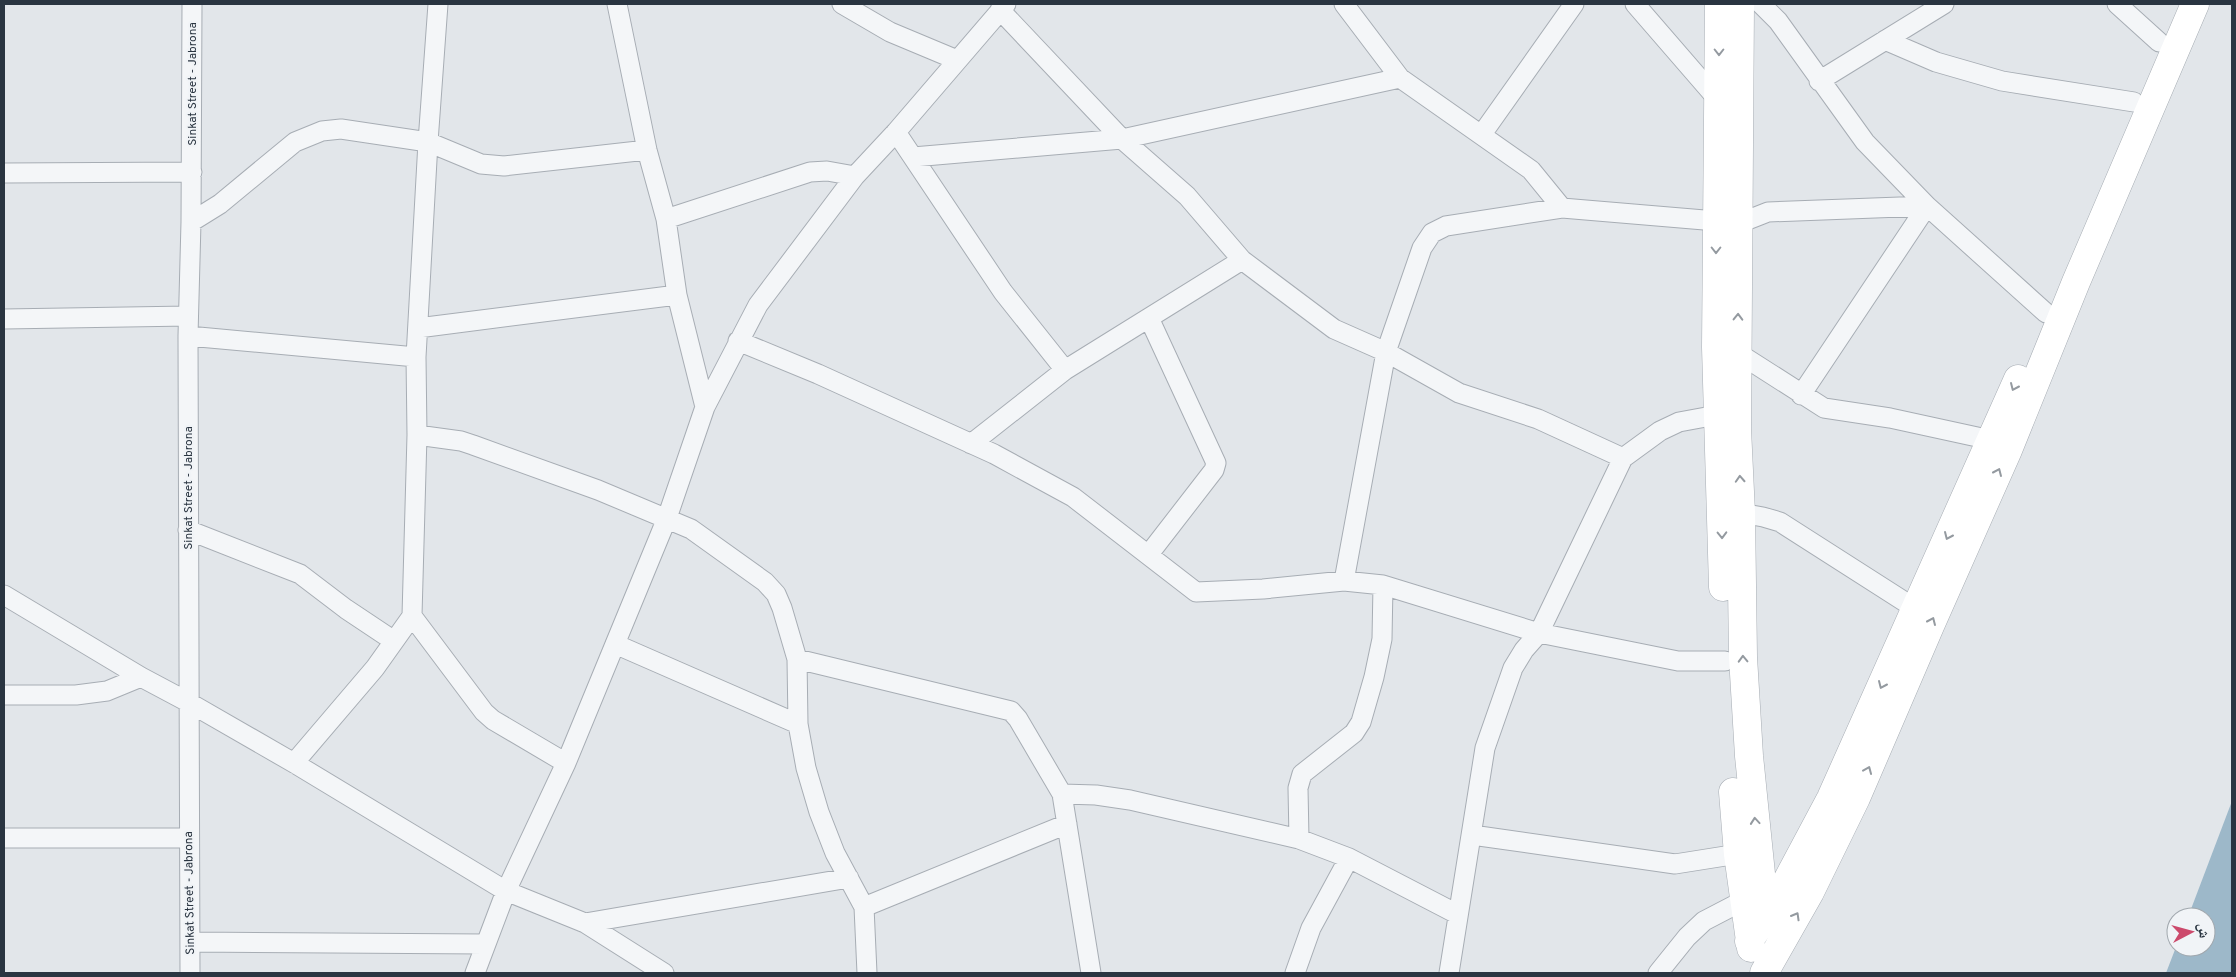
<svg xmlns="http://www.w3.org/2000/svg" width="2236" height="977" viewBox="0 0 2236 977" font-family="Overpass,'Noto Naskh Arabic',sans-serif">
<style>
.water{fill:#9db8c9}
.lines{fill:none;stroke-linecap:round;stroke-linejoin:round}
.street-casing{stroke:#a7adb4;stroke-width:21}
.secondary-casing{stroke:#a7adb4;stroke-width:29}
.street{stroke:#f4f6f8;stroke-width:19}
.secondary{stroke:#fff;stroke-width:28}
.oneway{stroke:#949aa0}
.labels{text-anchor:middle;stroke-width:4.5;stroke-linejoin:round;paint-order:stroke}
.street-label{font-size:12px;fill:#2a3541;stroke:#f1f4f7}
</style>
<rect width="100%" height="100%" fill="#e2e6ea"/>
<path class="water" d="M2232,801V973H2166L2176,947H2206V917H2188Z"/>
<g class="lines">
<g class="street-casing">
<path id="street" d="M438,4L428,142L416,357L417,435L412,616L484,712L493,720L566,763
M617,4L647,150L666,219L677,295L705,407
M842,4L890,32L957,60
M1344,4L1400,78L1531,170L1562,208
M1635,4L1719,101
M1761,4L1778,21L1865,142L1927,206L2046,313
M2117,4L2159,42
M1000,10L1122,139L1187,196L1242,260L1334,329L1386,352L1459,393L1538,419L1623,458
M1885,40L1936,62L2002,81L2134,102
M1819,81L1944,4
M896,132L1003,292L1065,370
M1482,134L1574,4
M913,157L1122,139L1400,78
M4,173L192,172
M666,219L810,172L827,171L855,176
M191,222L220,204L295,142L322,131L341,129L428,142L481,164L504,166L647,150
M4,319L188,316
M418,328L677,295
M188,336L416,357
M738,341L818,374L994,454L1073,497L1196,592L1263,589L1344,581L1383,585L1539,633L1678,661H1725
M1738,353L1824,408L1890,418L1991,440
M1801,395L1927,206
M417,435L461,441L473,445L598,490L691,529L765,582L776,594L782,608L797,659L798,724L806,768L819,812L835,853L864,907L867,973
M971,444L1065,370L1242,260
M1741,513L1763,517L1780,522L1916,609
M188,530L300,574L346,609L394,641
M1149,554L1214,470L1216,463L1149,318
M1344,581L1386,352L1422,248L1432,233L1446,226L1562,208L1740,223L1768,212L1927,206
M4,595L141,677L188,702L294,763L506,891L585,923L664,973
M615,644L798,724
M797,659L1011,711L1018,719L1062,794L1091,973
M4,695H76L107,691L141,677
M294,763L375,668L412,616
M1062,794L1096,795L1130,800L1299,839L1349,858L1457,914
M1472,835L1675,864L1738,854L1750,855
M4,838H189
M1299,839L1298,788L1302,774L1354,733L1361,722L1374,677L1382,639L1383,585
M864,907L1067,824
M585,923L849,878
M191,942L485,944
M190,973L188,336L191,222L192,4
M475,973L506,891L566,763L667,518L705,407L758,305L855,176L896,132L1006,4
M1295,973L1311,928L1349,858
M1449,973L1485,748L1513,668L1524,650L1539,633L1623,458L1660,431L1679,422L1717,415
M1658,973L1687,937L1704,921L1754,895"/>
</g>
<g class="secondary-casing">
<path id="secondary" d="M1719,4L1716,347L1723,587
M1740,4L1737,429L1741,513L1743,657L1749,756L1766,923
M1733,792L1738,854L1751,948
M1749,941L1781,892L1831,798L2018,379
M1764,973L1810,892L1856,798L1930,626L2008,450L2076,282L2195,4"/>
</g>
<use href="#street" class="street"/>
<use href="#secondary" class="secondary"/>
</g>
<defs><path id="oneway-chevron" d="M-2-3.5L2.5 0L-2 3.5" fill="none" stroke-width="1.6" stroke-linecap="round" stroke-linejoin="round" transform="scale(1.25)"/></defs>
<g class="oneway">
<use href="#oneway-chevron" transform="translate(1719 52) rotate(90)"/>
<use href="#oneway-chevron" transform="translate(1716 250) rotate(90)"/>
<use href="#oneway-chevron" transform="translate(1738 317) rotate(-89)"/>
<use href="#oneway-chevron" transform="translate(2014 387) rotate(114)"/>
<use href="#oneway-chevron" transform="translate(1998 472) rotate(-66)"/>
<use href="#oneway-chevron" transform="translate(1740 479) rotate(-93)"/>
<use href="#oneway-chevron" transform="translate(1722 535) rotate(89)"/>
<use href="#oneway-chevron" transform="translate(1948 536) rotate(114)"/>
<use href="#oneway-chevron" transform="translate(1932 621) rotate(-66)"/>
<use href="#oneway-chevron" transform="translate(1743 659) rotate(-92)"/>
<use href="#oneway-chevron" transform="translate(1882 685) rotate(114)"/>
<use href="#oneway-chevron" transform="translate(1868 770) rotate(-67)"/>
<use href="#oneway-chevron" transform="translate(1755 821) rotate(-95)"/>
<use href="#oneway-chevron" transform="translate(1796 916) rotate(-60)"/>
</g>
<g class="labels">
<g class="street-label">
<text transform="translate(192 84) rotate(-90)" y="4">Sinkat Street - Jabrona</text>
<text transform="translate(188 488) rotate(-90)" y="4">Sinkat Street - Jabrona</text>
<text transform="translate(189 893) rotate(-91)" y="4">Sinkat Street - Jabrona</text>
</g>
</g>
<rect width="2236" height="977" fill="none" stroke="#2a3541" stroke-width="10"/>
<g transform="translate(2191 932) rotate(84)"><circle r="24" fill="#f1f4f7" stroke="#a1a8ae"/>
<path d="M0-4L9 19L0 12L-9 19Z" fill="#cc4a6c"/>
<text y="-8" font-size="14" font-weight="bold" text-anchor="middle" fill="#2a3541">ش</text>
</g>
</svg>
